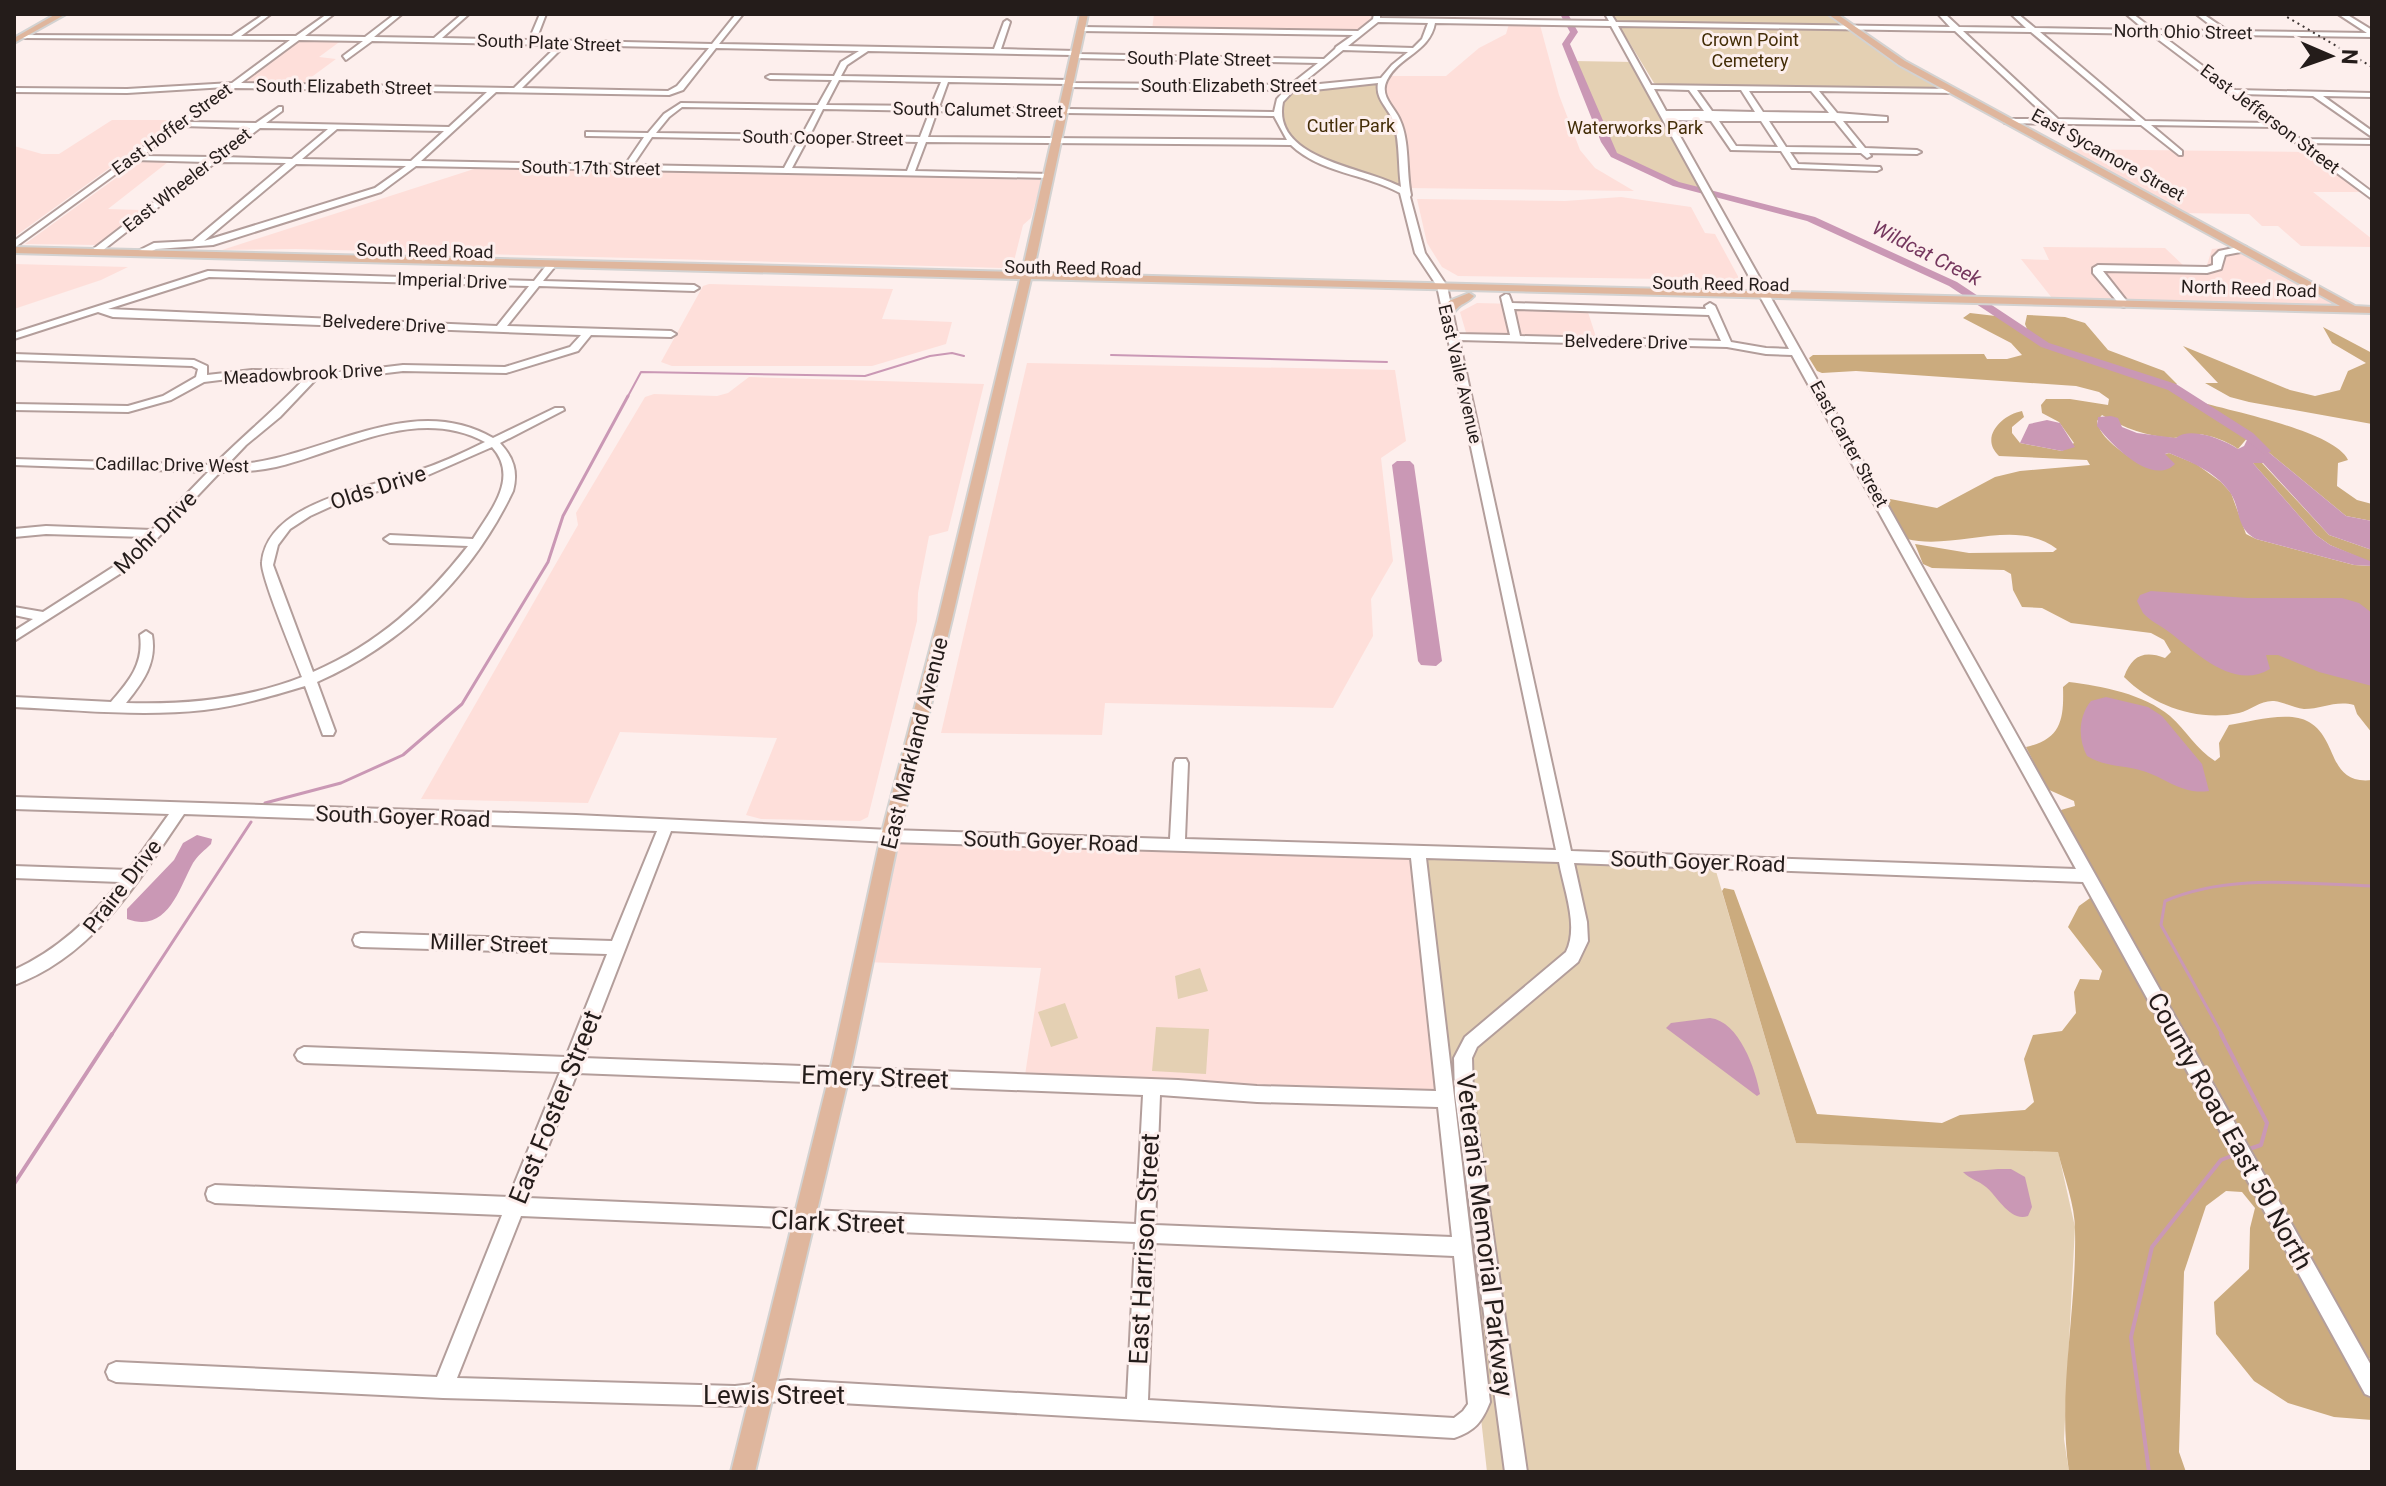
<svg xmlns="http://www.w3.org/2000/svg" width="2386" height="1486" viewBox="0 0 2386 1486" font-family="Roboto,sans-serif">
<style>
.built{fill:#fedfda}
.green{fill:#e4d0b3}
.forest{fill:#cbab7e}
.water{fill:#ca98b5}
.lines{fill:none;stroke-linecap:round;stroke-linejoin:round}
.stream-far2{stroke:#ca98b5;stroke-width:2}
.stream-far1{stroke:#ca98b5;stroke-width:3}
.stream{stroke:#ca98b5;stroke-width:4}
.river{fill:#ca98b5;fill-rule:evenodd}
.minor-casing{stroke:#b39e9b;stroke-width:4}
.major-casing{stroke:#d3d2d1;stroke-width:4}
.minor{fill:#fff;fill-rule:evenodd}
.major{fill:#dfb69d;fill-rule:evenodd}
.rail{stroke:#3f3634;stroke-width:2;stroke-dasharray:2 4;stroke-linecap:butt}
.labels{text-anchor:middle;stroke-width:6;stroke-linejoin:round;paint-order:stroke}
.far-street-label{font-size:18px;fill:#241c1a;stroke:#fdefed}
.far-park-label{font-size:18px;fill:#432d07;stroke:#fdefed}
.far-water-label{font-size:20px;font-style:italic;fill:#75375e;stroke:#fdefed}
.street-label{font-size:22px;fill:#241c1a;stroke:#fdefed}
.near-street-label{font-size:26px;fill:#241c1a;stroke:#fdefed}
</style>
<rect width="100%" height="100%" fill="#fdefed"/>
<path class="built" d="M1154,14H1377V18L1356,33L1152,30Z
M1509,24L1540,25L1559,95L1580,150L1595,168L1634,191L1405,188L1381,94L1386,76H1446L1479,48L1506,34Z
M301,39L342,40L319,57L336,59L302,84H241Z
M112,120H176L14,237V146L42,154H59Z
M2060,149L2314,152L2366,192H2313L2372,239V247L2301,246L2278,226H2262L2249,214L2177,213Z
M138,162H168L108,209L141,210L96,245L25,244Z
M474,169H588L1042,180L1031,218L1023,225L1014,261L1003,268L296,249L222,250Z
M1621,197L1691,207L1705,233L1715,234L1740,280L1458,276L1442,267L1427,243L1417,199L1565,201Z
M2043,247L2165,248L2184,266L2207,265L2212,249L2235,247L2334,303V306L2052,298L2021,259L2049,260Z
M14,264L128,267L101,280L14,309Z
M709,284L893,289L882,319L952,322L946,344L872,366H672L661,362L703,286Z
M1477,303L1586,306L1597,340L1467,336L1460,312Z
M1027,363L1395,370L1406,441L1381,458L1393,561L1371,599L1373,636L1333,708L1105,703L1102,735L941,733Z
M749,377L984,384L948,531L929,536L918,593L917,621L868,817L860,821L761,819L746,815L777,738L620,732L588,803L421,799L578,525L576,513L645,397L654,394L717,396L728,393Z
M890,836L1418,853L1445,1099L1024,1082L1041,968L863,962Z"/>
<path class="green" d="M1612,14H1826L1875,49L1943,88L1658,85L1654,83Z
M1573,61L1635,62L1708,192C1686,186 1629,168 1614,154C1600,142 1581,81 1573,61Z
M1383,80L1380,86L1393,112L1407,195L1303,150L1284,129L1280,99L1292,88Z
M1418,853L1713,861L1796,1143L2058,1151L2075,1227L2064,1439L2069,1472H1487Z
M1200,968L1208,991L1178,999L1175,976Z
M1065,1003L1078,1038L1051,1047L1038,1012Z
M1156,1027L1209,1029L1206,1074L1152,1071Z"/>
<path class="forest" d="M1970,313L2004,317L2029,334L2025,324L2027,315L2065,317L2085,323L2108,350L2164,371L2177,384L2173,388C2179,392 2187,398 2194,400C2227,411 2334,430 2348,460L2338,463L2337,486L2357,500L2372,504V521L2346,516L2249,436L2238,449C2227,441 2211,435 2197,434C2189,434 2181,438 2173,438C2146,436 2126,429 2102,415L2097,421C2100,439 2124,453 2138,463L2169,453L2196,464L2221,482L2231,493L2246,534L2256,539L2354,565L2372,566V733L2357,714L2354,705C2336,700 2322,709 2304,709C2294,708 2284,702 2274,701C2261,700 2251,710 2239,713C2198,722 2153,706 2124,677C2132,656 2143,650 2165,658L2171,652L2164,640L2151,633L2071,623L2042,608L2022,607L2013,590L2011,574L2004,570L1932,568L1923,564L1915,544L1969,553L2053,552L2057,549C2017,517 1954,551 1907,539L1885,498L1937,508L1995,477L2020,471L2090,465L2087,460L1999,456C1979,437 2002,415 2022,411L2024,417L2012,427V433L2020,443L2062,451L2074,443L2059,422L2042,413L2041,405L2046,399H2070L2108,405L2109,399L2099,392L2076,386L1856,371L1822,373L1817,371L1809,358L1813,355L1984,354L1987,359H2007L2022,355L2011,343L1963,318Z
M2323,327L2372,353V424L2249,402L2230,397L2205,383H2218L2183,346L2290,390L2315,396L2340,390L2348,371L2366,363L2332,343Z
M2252,462L2262,463L2329,535L2372,550V563L2330,545L2316,535Z
M2069,682C2102,686 2144,694 2170,716C2187,731 2196,749 2215,761L2220,757L2219,743L2229,725C2251,722 2288,710 2309,722C2339,739 2327,785 2372,780V1357L2364,1362L2064,822L2061,810L2075,806L2074,801L2047,789L2026,747C2061,739 2064,720 2063,687Z
M1724,888L1734,890L1817,1114L1942,1123L1960,1115L2025,1110L2034,1102L2024,1059L2033,1035L2062,1031L2076,1013L2074,992L2080,979L2099,980L2102,971L2068,927L2079,906L2097,893L2372,1387V1420L2334,1417L2288,1403L2254,1381L2216,1334L2214,1302L2249,1269L2250,1228L2255,1208L2242,1192L2226,1191L2206,1206L2184,1272L2179,1452L2186,1472H2069C2057,1391 2077,1312 2075,1230C2075,1205 2064,1177 2058,1152L1796,1143L1722,891Z"/>
<path class="water" d="M2111,416L2118,418L2122,427L2137,433L2176,438C2190,426 2223,439 2238,449L2244,446L2249,436L2346,516L2372,521V550L2329,535L2263,463H2253L2316,535L2330,545L2370,561L2372,566L2354,565L2256,539C2234,527 2242,508 2229,491C2214,471 2191,462 2169,453L2165,454L2175,464C2152,487 2111,444 2097,426L2098,417Z
M2047,420L2060,423L2075,447L2062,451L2020,443L2029,424Z
M1397,461H1410L1414,465L1442,661L1436,666L1421,665L1418,661L1392,465Z
M2151,591L2247,598H2342L2359,603L2372,613V686L2319,672L2278,655H2266L2270,669C2233,691 2196,652 2169,632C2160,625 2150,621 2143,613L2137,601L2140,595Z
M2106,697L2148,707L2162,716L2202,764L2209,791C2182,795 2166,778 2143,771C2124,765 2105,767 2087,756C2078,739 2078,717 2091,701Z
M197,835L212,839L211,844C205,850 198,855 193,863C179,888 168,934 127,919V909L174,860L183,843Z
M1710,1018C1739,1021 1756,1070 1760,1094L1757,1096L1666,1028L1671,1023Z
M1998,1169H2011L2025,1177L2032,1207L2028,1216C2010,1222 1998,1197 1986,1187C1979,1181 1970,1179 1963,1172Z"/>
<g class="lines">
<path class="stream-far2" d="M1111,355L1387,362
M627,398L641,372L865,376L930,356L952,353L964,356"/>
<path class="stream-far1" d="M265,803L341,783L403,755L462,704L548,562L563,516L628,396
M111,1036L251,822
M2223,1036L2161,925L2165,901C2230,873 2303,884 2372,886"/>
<path class="stream" d="M2221,1034L2267,1123L2261,1145L2249,1149
M14,1184L112,1034
M2149,1472L2131,1337L2152,1247L2221,1160L2234,1155"/>
<path class="river" d="M1560,14H1568L1578,32L1570,44L1617,153L1679,182L1815,217L1957,282L2049,343L2176,384L2253,433L2271,451L2265,455L2245,439L2168,390L2041,347L1949,286L1807,221L1673,186L1611,157L1601,142L1562,44L1570,32Z"/>
<g class="minor-casing">
<path id="minor" d="M264,14H271L241,36H296L327,14H334L305,36L365,37L395,14H402L374,37L434,38L462,14H469L442,38L529,40L540,14H546L536,40L712,44L736,14H743L719,44L994,49L1004,22L1007,20L1010,22L1001,49L1076,51L1079,54L1324,59L1335,49L1336,47L1353,35L1081,31L1078,29L1081,27L1358,31L1373,19L1374,14H1380V18L1609,21L1605,14H1611L1616,22L1950,27L1938,14H1945L1959,27L2026,28L2011,14H2018L2035,28L2145,30L2126,14H2133L2154,30L2218,31L2196,14H2203L2228,31L2367,33L2338,14H2346L2372,30V37L2160,34L2235,90L2372,93V97L2323,96L2372,131V137L2313,96L2241,94L2300,139L2372,140V144L2307,143L2372,192V199L2275,127L2151,125L2182,151V155H2179L2141,125L2005,123L2004,121L2008,119H2049L1955,31L1618,26L1651,85L1954,89L1958,91L1954,93L1819,91L1837,113L1887,117V121H1843L1865,148L1917,150L1921,152L1917,154L1869,153L1871,156L1867,158L1861,153L1790,152L1798,164L1880,167L1881,169L1877,171L1795,168H1792L1781,151L1731,150L1711,121L1671,120L2372,1367V1397L2365,1394L2083,882L1574,863L1587,922L1588,941L1578,962L1477,1047L1472,1058L1473,1095L1527,1472H1505L1455,1095L1454,1058L1465,1037L1566,952C1579,926 1564,890 1559,862L1426,858L1490,1402C1482,1422 1475,1431 1454,1438L788,1400L735,1406L443,1398L116,1382L109,1379L106,1372L109,1365L116,1362L437,1377L502,1215L215,1203L208,1200L206,1194L208,1188L215,1185L509,1197L560,1072L304,1063L298,1060L295,1055L298,1050L304,1047L566,1057L607,954L361,947L355,945L353,940L355,935L361,933L612,941L657,831L184,814C139,880 94,956 14,985V970C58,950 90,919 120,882L14,878V866L129,870L169,814L14,809V797L576,815L890,830L1170,839L1174,763L1176,759H1186L1188,763L1185,839L1556,850L1437,286L1415,253L1400,193C1366,174 1320,173 1291,145L926,142L915,171L1052,174L1053,176L1049,178L416,166L381,192L213,245L156,249L144,255H138V251L154,243L193,241L286,163L216,162L98,254H92V250L206,162L135,160L14,248V241L226,87L127,93L14,92V88L127,89L232,83L290,40L22,38L20,35L232,36ZM1378,22L1428,23L1422,39L1413,48L1348,46ZM1435,23L1611,26L1789,349L1766,348L1731,342L1715,306L1710,303L1705,306L1706,309L1512,303L1509,295L1506,294L1501,297L1510,335L1457,334L1447,286L1425,253L1410,197L1411,195C1406,171 1410,142 1400,120C1394,106 1379,96 1387,80C1399,56 1430,52 1435,23ZM1963,31L2031,32L2136,121L2058,119ZM2040,32L2151,34L2269,123L2145,121ZM299,40L363,41L343,56L346,60L372,41L558,45L514,88L241,83ZM565,45L709,48L677,86L668,91L522,88ZM716,48L859,51L841,62L834,76L770,75L766,77L770,79L832,80L818,105L681,103L664,114L648,133L586,132V136H589L644,137L625,165L421,161L496,92L669,95L683,90ZM1343,50L1408,52L1392,65L1381,78L1299,86ZM868,51L1072,55L1075,58L1318,63L1290,85L1072,83L1069,80L841,76L847,65ZM839,80L941,82L931,106L826,105ZM948,82L1066,84L1069,87L1285,90L1277,99L1274,112L939,107ZM1378,83C1375,100 1389,108 1394,123C1400,143 1398,166 1401,187C1366,167 1271,160 1283,102L1294,90H1314ZM235,88L487,92L449,127L266,123L282,111V107H279L256,123L188,122ZM1654,89L1689,90L1704,111H1666ZM1697,90H1741L1755,112L1712,111ZM1749,91H1811L1829,113L1763,112ZM682,107L816,109L802,135L656,133L669,117ZM823,109L930,111L920,137L810,135ZM937,111L1274,116L1287,140L928,137ZM1719,121H1761L1778,147L1736,146ZM1769,121H1835L1857,148L1786,147ZM182,126L250,128L212,157L142,156ZM260,128L328,129L292,159L222,157ZM337,129L444,131L411,161L302,159ZM652,137L799,140L784,168L633,165ZM807,140L918,142L907,171L792,168ZM296,164L406,166L375,188L204,241ZM1514,309L1709,315L1721,341L1520,336ZM1459,340L1727,347L1766,354L1792,355L2076,869L1571,851ZM671,831L890,842L1411,858L1436,1091L1257,1086L1178,1080L583,1058ZM577,1073L1143,1095L1136,1224L528,1198ZM1160,1095L1257,1102L1438,1107L1452,1237L1155,1225ZM521,1216L1135,1242L1127,1399L788,1380L735,1386L457,1378ZM1154,1243L1454,1256L1468,1404L1463,1411L1454,1418L1148,1400Z
M2243,246L2246,247V251L2225,255L2221,269L2207,273L2103,271L2129,304L2124,307L2121,306L2093,273V268L2098,265L2207,267L2213,265V257L2219,251Z
M552,261L557,264L543,281L694,285L699,288L694,291L539,286L507,326L671,331L676,334L671,337L591,335L578,351L506,373L403,371L344,378H317L280,417L246,445L227,465C315,464 407,388 493,438L555,408H563L564,410L500,443C514,458 518,472 513,491C472,577 403,644 317,682L335,731L333,735H323L305,686C272,696 238,706 204,710C141,717 77,710 14,707V697L111,702C129,681 144,664 140,635L146,631L152,635C157,663 143,682 126,703C185,705 246,699 302,677C295,658 260,575 262,562C268,501 371,488 417,471C441,463 463,453 485,442C417,405 343,451 276,467C257,471 239,472 220,472L129,568L14,641V631L33,619L14,615V607L43,612L121,562L145,537L46,534L14,537V529L46,526L152,530L208,472L14,465V459L214,465C244,435 277,408 306,377L252,376L204,382L171,400L128,412L14,410V404L128,406L163,396L196,377L198,369L192,366L14,360V354L194,360L207,366V375L252,370L344,372L403,365L505,367L570,347L581,335L113,317L98,312L14,339V333L208,271L534,281L549,262ZM209,277L529,286L497,326L108,309ZM492,447C520,478 490,511 473,539L390,535L384,539L390,543L468,546C425,601 378,644 313,672L273,565L278,545L290,529L310,516L334,505L428,475Z"/>
</g>
<g class="major-casing">
<path id="major" d="M56,14H66L14,43V38Z
M1080,14H1088L1033,273L2340,306L1899,65L1828,14H1837L1905,61L2355,306L2372,307V313L1031,279L952,619L899,836L849,1076L755,1472H731L829,1076L881,836L938,619L1020,279L14,253V247L1022,272Z
M1469,293L1474,296C1466,305 1460,302 1453,314H1445L1443,312L1449,301Z"/>
</g>
<use href="#minor" class="minor"/>
<use href="#major" class="major"/>
<path class="rail" d="M2282,14L2372,67"/>
</g>
<g class="labels">
<g class="far-street-label">
<text transform="translate(2183 32) rotate(1)" y="6">North Ohio Street</text>
<text transform="translate(549 43) rotate(2)" y="6">South Plate Street</text>
<text transform="translate(1199 59) rotate(1)" y="6">South Plate Street</text>
<text x="1229" y="92">South Elizabeth Street</text>
<text transform="translate(344 87) rotate(1)" y="6">South Elizabeth Street</text>
<text transform="translate(978 110) rotate(1)" y="6">South Calumet Street</text>
<text transform="translate(2270 119) rotate(37)" y="6">East Jefferson Street</text>
<text transform="translate(172 129) rotate(-36)" y="6">East Hoffer Street</text>
<text transform="translate(823 138) rotate(1)" y="6">South Cooper Street</text>
<text transform="translate(2108 155) rotate(29)" y="6">East Sycamore Street</text>
<text transform="translate(591 168) rotate(1)" y="6">South 17th Street</text>
<text transform="translate(187 180) rotate(-38)" y="6">East Wheeler Street</text>
<text transform="translate(425 251) rotate(1)" y="6">South Reed Road</text>
<text transform="translate(1073 268) rotate(1)" y="6">South Reed Road</text>
<text transform="translate(452 281) rotate(2)" y="6">Imperial Drive</text>
<text transform="translate(1721 284) rotate(1)" y="6">South Reed Road</text>
<text transform="translate(2249 289) rotate(2)" y="6">North Reed Road</text>
<text transform="translate(384 324) rotate(3)" y="6">Belvedere Drive</text>
<text transform="translate(1626 342) rotate(1)" y="6">Belvedere Drive</text>
<text transform="translate(303 374) rotate(-3)" y="6">Meadowbrook Drive</text>
<text transform="translate(1460 374) rotate(77)" y="6">East Vaile Avenue</text>
<text transform="translate(1849 444) rotate(61)" y="6">East Carter Street</text>
<text transform="translate(172 465) rotate(1)" y="6">Cadillac Drive West</text>
</g>
<g class="far-park-label">
<text x="1750" y="46">Crown Point<tspan x="1750" dy="21">Cemetery</tspan></text>
<text x="1351" y="132">Cutler Park</text>
<text x="1635" y="134">Waterworks Park</text>
</g>
<g class="far-water-label">
<text transform="translate(1927 253) rotate(27)" y="7">Wildcat Creek</text>
</g>
<g class="street-label">
<text transform="translate(378 487) rotate(-18)" y="8">Olds Drive</text>
<text transform="translate(155 532) rotate(-45)" y="8">Mohr Drive</text>
<text transform="translate(914 743) rotate(-76)" y="8">East Markland Avenue</text>
<text transform="translate(403 816) rotate(2)" y="8">South Goyer Road</text>
<text transform="translate(1051 841) rotate(2)" y="8">South Goyer Road</text>
<text transform="translate(1698 861) rotate(2)" y="8">South Goyer Road</text>
<text transform="translate(122 886) rotate(-52)" y="8">Praire Drive</text>
<text transform="translate(489 943) rotate(2)" y="8">Miller Street</text>
</g>
<g class="near-street-label">
<text transform="translate(875 1077) rotate(2)" y="9">Emery Street</text>
<text transform="translate(555 1107) rotate(-68)" y="9">East Foster Street</text>
<text transform="translate(2230 1131) rotate(61)" y="9">County Road East 50 North</text>
<text transform="translate(838 1222) rotate(2)" y="9">Clark Street</text>
<text transform="translate(1485 1235) rotate(83)" y="9">Veteran's Memorial Parkway</text>
<text transform="translate(1144 1249) rotate(-87)" y="9">East Harrison Street</text>
<text x="774" y="1404">Lewis Street</text>
</g>
</g>
<rect width="2386" height="1486" fill="none" stroke="#241c1a" stroke-width="32"/>
<g transform="translate(2330 56) rotate(92)" stroke="#fdefed" stroke-width="6" paint-order="stroke">
<path d="M0-6L14 30L0 20L-14 30Z" fill="#241c1a"/>
<text y="-12" font-size="22" font-weight="bold" text-anchor="middle" fill="#241c1a">N</text>
</g>
</svg>
